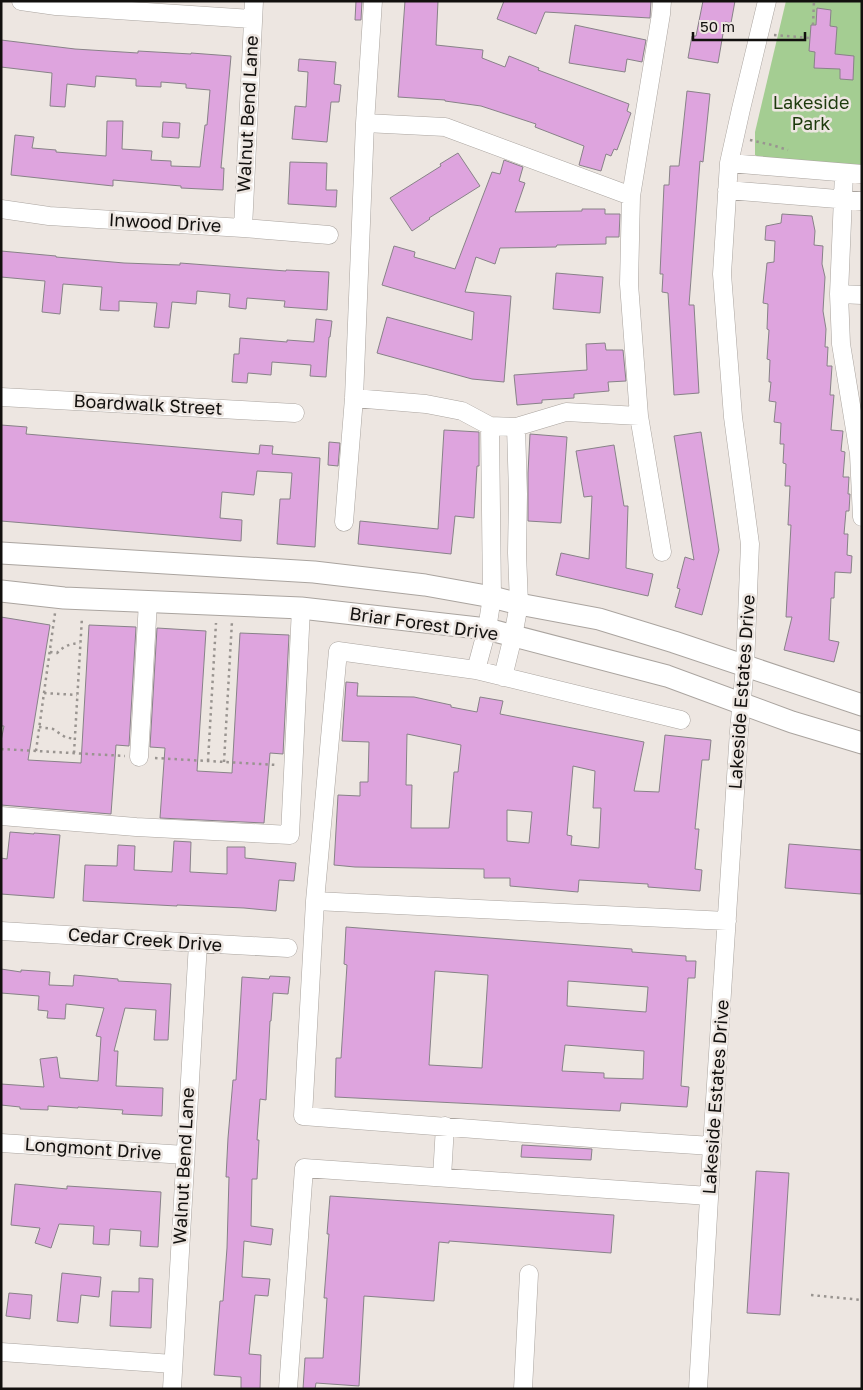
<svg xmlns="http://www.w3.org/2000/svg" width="863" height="1390" viewBox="0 0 863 1390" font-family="'Golos Text',sans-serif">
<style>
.green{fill:#a4cd92}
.building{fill:#dea4de;stroke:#888288;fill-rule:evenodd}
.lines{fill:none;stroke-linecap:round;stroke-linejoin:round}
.minor-casing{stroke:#aaa49f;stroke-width:19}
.major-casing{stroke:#aaa49f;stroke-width:23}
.path{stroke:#999490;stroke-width:2.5;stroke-dasharray:2.5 4;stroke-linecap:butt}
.minor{stroke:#fff;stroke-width:18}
.major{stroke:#fff;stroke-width:21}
.labels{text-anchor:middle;stroke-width:5;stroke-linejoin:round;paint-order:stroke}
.park-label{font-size:18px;fill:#1d3a0c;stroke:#ede6e1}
.street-label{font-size:18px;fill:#12100e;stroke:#ede6e1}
</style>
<rect width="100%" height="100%" fill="#ede6e1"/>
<path class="green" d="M786,1H862V169L772,164L755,155V132Z"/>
<path class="building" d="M356,1H362L361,20H355Z
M405,1H438L436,45L483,50L482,58L505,67L509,56L539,68L538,70L629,104L627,111L631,113L617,150L614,149L611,156L606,154L601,171L579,165L584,146L535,127L536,124L481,106L445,101V100L398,97Z
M504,1H651L650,18L545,12L536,34L497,19Z
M703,1H735L731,23L725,22L718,63L688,58L692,36H696Z
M817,8L831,10L830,26L837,27L835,54L854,56L853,80L840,79V69L814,68L815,52L809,51L811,25H816Z
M575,25L646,40L642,62L627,59L625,72L569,63Z
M1,40L75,49L138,53V51L191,54V53L231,56L221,168H224L223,190L181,188V186L113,180V186L11,175L15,135L34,137L32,148L56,150V152L106,156L107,121H123L122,149L152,151L151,160L171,161V166L200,167L205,125H207L210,90L186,88V84L161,82V87L136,86V79L96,76L95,87L67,84L65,107L50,106L52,73L1,67Z
M299,59L336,62L334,84L341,85L339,102H331L327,142L292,139L295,106L306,107L308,72L298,71Z
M687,91L710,94L703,162L700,161L689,305H694L699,393L674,395L668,293L662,292L663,274H660L664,185H669L670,166H679Z
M163,122L180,123L179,138L162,137Z
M458,153L480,186L429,218L430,219L412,231L390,198L441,166L440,164Z
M504,160L523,167L519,181L525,183L515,212L582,211V209H605V214H620L619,237H606V244L557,245L556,247L500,248L495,264L476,257L465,292L511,296L504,382L472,379L377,353L387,317L472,340L474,312L382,285L394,246L415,252L414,257L455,269L492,172L500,174Z
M290,162L327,163L326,190H337L336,207L288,204Z
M782,214L812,216L815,231L814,245L823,246L822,264L825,277L823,311L826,329L825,347H828L827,366H832L830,395H834L831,430L843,431L841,451L845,452L843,477H849L848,494H850L849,511H846L844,534H848L847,555L852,556L851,573L835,572L834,598H831L829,640L839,642L834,662L784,650L792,617H786L791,525H788L790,486H785L786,464L783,463L784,444H780L781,423L774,422L776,402L769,401L771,382H769L770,360L767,359L769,330L767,329L768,304L763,303L767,263L774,262L775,241L765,240L766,226L781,223Z
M1,251L56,256V257L124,263L180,265V263L286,271V270L329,272L327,310L284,307L285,301L247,298L246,309L229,307L230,294L197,291L196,304L172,302L169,328L154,327L157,303L119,301V311L100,310L102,287L63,284L60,314L42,312L45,281L1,277Z
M556,273L603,277L600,313L553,309Z
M316,319L332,321L330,337H329L326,377L310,376L311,365L272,362L271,375L248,373L247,383L232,382L234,354H239L240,338L287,342V340L314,342Z
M605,343L606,350H623L626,381L608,382L609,391L574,394V398L542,400V403L517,405L514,375L587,370L586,344Z
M1,425L27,427L26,434L259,454L260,445L273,446L272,454L320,458L315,547L277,544L280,499H290L292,473L257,471L254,495L222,492L220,518L242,520L241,541L1,521Z
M444,430L479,432V466H477L474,518L455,516L451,554L358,544L360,521L438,529Z
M701,432L719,550L702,615L675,607L680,589L677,588L685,557L694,560L674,436Z
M530,434L567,437L561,523L528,521V473Z
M329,442L340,443L338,466L328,465Z
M614,445L624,506H628L626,568L653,574L648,596L556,575L561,553L589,559L592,496L584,497L576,451Z
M1,617L50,625L28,760L81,763L89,625L136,627L129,746L116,745L111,814L1,805V741L4,726H1Z
M157,628L206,631L197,771L232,773L240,633L289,635L283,754L270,753L264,823L160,818L165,748L150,747Z
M346,682L358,683L357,696L414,697L451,705V707L477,712L480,697L503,701L500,714L644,742L634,791L659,792L665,735L711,740L709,760H702L695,829H699L695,869L702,870L700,891L648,887V884L579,880L578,892L510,886V878H484V869L355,867L334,865L338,795L360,796V782H368L369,742L342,741ZM407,734L461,745L458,772H454L449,828H411L412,785H406ZM573,766L595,771L593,808H601L599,848L571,845L572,836L567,835ZM507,810L532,812L529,843L507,841Z
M10,832L34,834V833L60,835L54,898L1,894V858L7,859Z
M174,841L191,842L190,872L227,874V847H245V858L296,863L294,881L279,880L276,911L244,908L177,905V906L83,901L85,865L117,866L118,845L135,846L134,870L172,872Z
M789,844L862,850L861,894L785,888Z
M346,927L632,949V952L686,956V961H696L695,978H688L681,1086L689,1087L687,1107L621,1103L620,1111L335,1097L336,1058H341L347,965L344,964ZM435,971L488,975L482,1068L429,1065ZM568,981L648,987L646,1012L567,1006ZM565,1045L644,1051L643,1079L604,1078V1073L562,1071Z
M1,969L21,972V970L50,972L49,985L73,986L74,975L118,979V981L171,984L168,1040H154L156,1010L125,1008L114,1051H118L116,1086L163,1088L162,1116L122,1114L123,1110L78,1107V1108L48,1106V1110L20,1109V1107L1,1105V1084L44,1087L40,1059L57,1057L60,1078L98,1081L101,1037L96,1036L104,1008L66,1004L65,1019L47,1018L48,1011L38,1010L39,996L1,993Z
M270,976L290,977L288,994L273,993L271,1021H270L266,1100L260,1099L257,1140H259L257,1179H252L251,1226L273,1229L271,1245L244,1241L242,1277L270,1279L268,1296L255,1295L249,1354L261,1355L260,1389H241V1377L214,1375L220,1301H223L227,1248L229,1177H226L228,1138L233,1080H236L242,977L269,979Z
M522,1145L592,1149L591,1160L521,1157Z
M756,1171L789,1173L780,1315L747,1313Z
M15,1184L67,1189V1186L161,1192L158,1247L140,1246L141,1231L110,1229L109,1245L93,1244L94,1226L59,1224L51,1248L35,1243L40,1228L11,1225Z
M330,1196L614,1215L611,1253L449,1241V1243L439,1242L434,1301L364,1296L359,1386L316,1383L315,1389H303L305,1358H323L327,1298H324L329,1234H327Z
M62,1273L101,1277L99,1297L81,1295L78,1323L57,1321Z
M139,1278L153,1279L151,1328L110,1326L112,1291L139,1292Z
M9,1293L32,1295L30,1319L6,1316Z"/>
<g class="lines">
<g class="minor-casing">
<path id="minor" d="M21,1L56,6L252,19
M662,1L661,14L631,196L629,284L639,416L662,552
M365,123L445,127L631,196
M729,163L862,174
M844,173L839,294L841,344L859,454L862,517
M727,190L862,201
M1,209L49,216L243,228L329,235
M243,228L254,1
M839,294L862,295
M1,397L295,413
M354,398L426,404L462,411L490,426L516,427L566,412L639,416
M344,522L354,398L365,123L373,1
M476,670L487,629L492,597L490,426
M503,677L513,636L519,604L517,553L518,494L516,427
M681,720L476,670L338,651L315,901L303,1116L604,1139L712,1146
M139,757L148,602
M1,816L136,827L290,835L301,608
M315,901L727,921
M1,931L198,943L288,948
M1,1143L185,1155
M442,1177L445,1126
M1,1352L173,1364
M172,1389L198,943
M288,1389L304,1168L709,1196
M523,1389L529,1274
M698,1389L712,1146L739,731L745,666L750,544L733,417L722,274L729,163L741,109L767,1"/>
</g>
<g class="major-casing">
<path id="major" d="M1,553L314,572L425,585L492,597L519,604L599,619L674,642L862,705
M1,591L64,598L301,608L487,629L667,676L792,722L862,743"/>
</g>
<path class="path" d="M813,25L814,1
M774,35L810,38
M750,140L772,145L788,150
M50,652L57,653C65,645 70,644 80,643
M44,693L77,695
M39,727L53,729L65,737L74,739
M1,749L125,756
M36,751L55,613
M74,753L82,617
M155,758L277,765
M208,761L216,623
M224,762L232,621
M811,1295L862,1300"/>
<use href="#minor" class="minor"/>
<use href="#major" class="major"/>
</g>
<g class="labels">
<g class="park-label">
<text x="811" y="109">Lakeside<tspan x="811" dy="21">Park</tspan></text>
</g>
<g class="street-label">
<text transform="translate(248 114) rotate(-87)" y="6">Walnut Bend Lane</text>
<text transform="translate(165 223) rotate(3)" y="6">Inwood Drive</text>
<text transform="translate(148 405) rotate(3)" y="6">Boardwalk Street</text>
<text transform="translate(424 624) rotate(8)" y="6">Briar Forest Drive</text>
<text transform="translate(742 692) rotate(-86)" y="6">Lakeside Estates Drive</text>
<text transform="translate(145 940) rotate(4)" y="6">Cedar Creek Drive</text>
<text transform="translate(716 1097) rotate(-86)" y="6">Lakeside Estates Drive</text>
<text transform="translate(93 1149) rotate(4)" y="6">Longmont Drive</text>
<text transform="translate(184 1166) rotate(-87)" y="6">Walnut Bend Lane</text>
</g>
</g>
<rect width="863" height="1390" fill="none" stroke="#12100e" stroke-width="5"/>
<path d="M693 32v8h112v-8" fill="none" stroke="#12100e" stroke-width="2.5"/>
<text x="700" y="32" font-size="15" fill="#12100e" stroke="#ede6e1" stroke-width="4" paint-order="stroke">50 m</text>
</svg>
